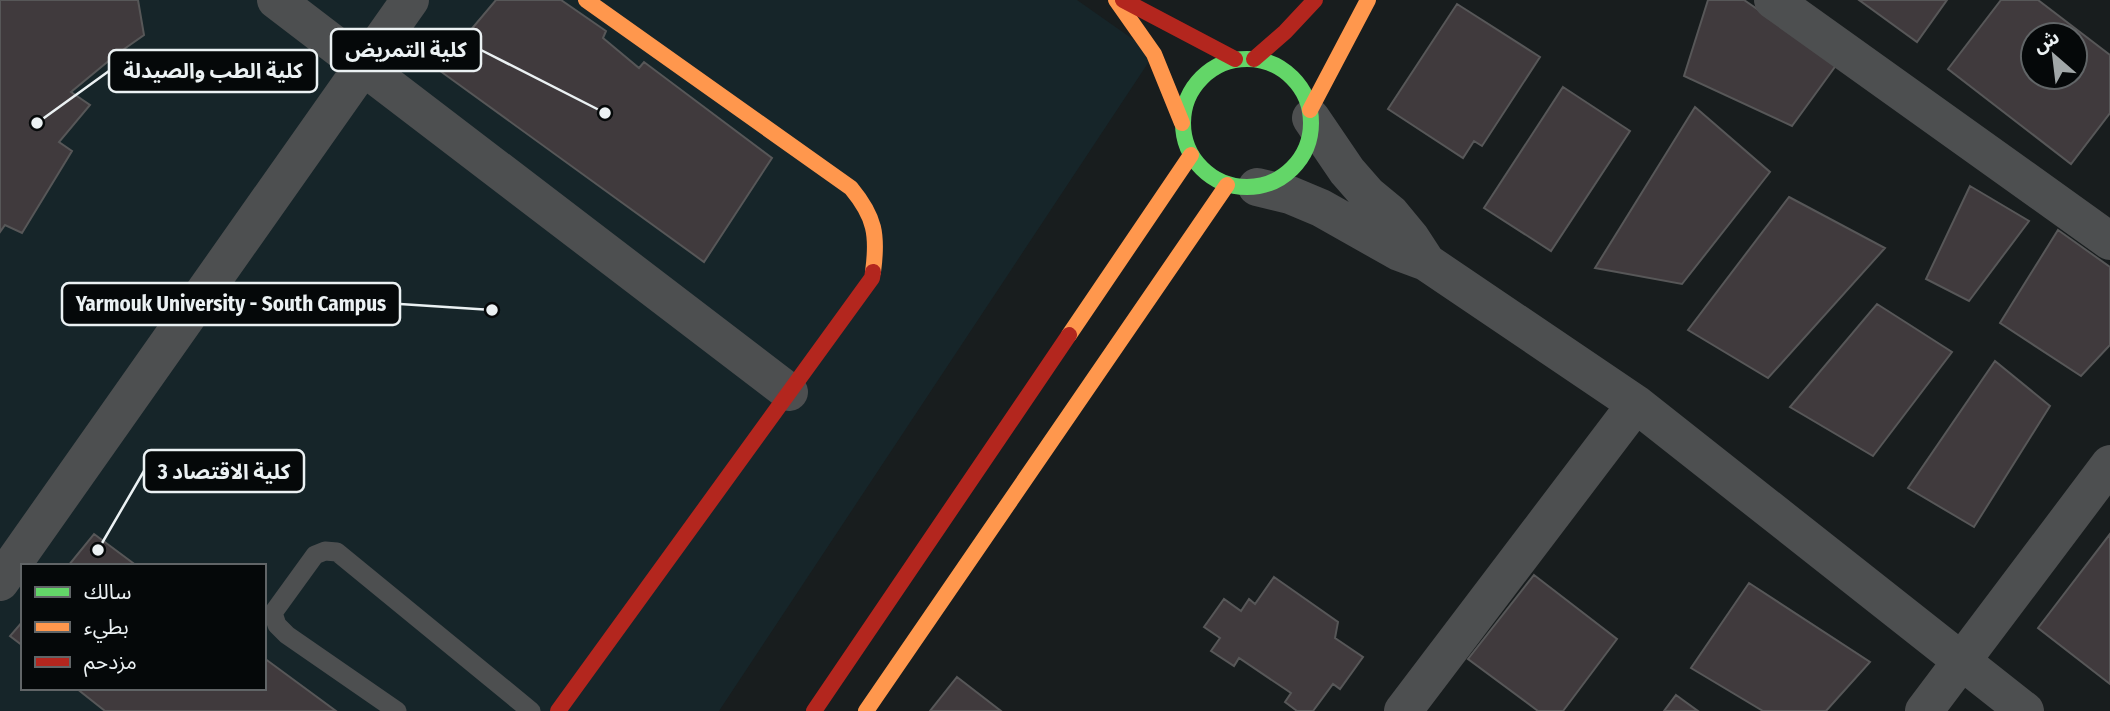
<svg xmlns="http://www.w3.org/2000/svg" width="2110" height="711" viewBox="0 0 2110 711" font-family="'Fira Sans Condensed','Noto Sans Arabic',sans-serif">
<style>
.built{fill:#162529;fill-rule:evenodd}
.building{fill:#403a3d;stroke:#575758;stroke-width:2;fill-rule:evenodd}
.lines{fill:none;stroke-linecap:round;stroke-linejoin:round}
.lane{stroke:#4d4f50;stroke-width:19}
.street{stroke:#4d4f50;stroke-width:38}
.fast{stroke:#63d668;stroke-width:16}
.slow{stroke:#ff974d;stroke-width:16}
.jam{stroke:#b3261e;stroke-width:16}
.leader{fill:none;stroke:#ebf1f3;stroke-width:2.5}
.callout-dot{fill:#ebf1f3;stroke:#050809;stroke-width:2.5}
.callout{fill:#050809;stroke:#ebf1f3;stroke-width:2.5}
.callout-label{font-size:21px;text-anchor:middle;font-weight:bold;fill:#ebf1f3}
</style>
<rect width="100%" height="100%" fill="#181d1e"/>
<path class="built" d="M0,0H1077L1154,54L719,711H0ZM23,566H264V688H23Z"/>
<path class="building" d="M0,0H138L144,35L117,54L71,92L90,105L59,142L72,151L22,233L5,225L0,232Z
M496,0H561L606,31L603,38L639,68L644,62L772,158L704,262L436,68L447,46L453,51Z
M1708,0H1744L1837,64L1792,126L1684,76Z
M1859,0H1947L1917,42Z
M2001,0H2038L2110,55V113L2071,164L1948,69ZM2033,35H2075V77H2033Z
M1457,4L1540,57L1482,146L1474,141L1463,158L1388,109Z
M1563,87L1630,131L1551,251L1484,208Z
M1695,107L1770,172L1682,284L1595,268Z
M1970,186L2029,221L1969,301L1926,279Z
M1789,197L1885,248L1768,378L1688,330Z
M2058,230L2110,267V345L2081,376L2000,323Z
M1877,304L1952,352L1873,456L1790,407Z
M1995,361L2050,406L1974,527L1908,488Z
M94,534L137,566H68Z
M2110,534V684L2038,628Z
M1534,575L1617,639L1563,711H1538L1468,659Z
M1274,577L1338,622L1335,638L1363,657L1340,689L1333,684L1313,711H1297L1285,702L1291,693L1239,658L1234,666L1211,651L1220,638L1204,627L1224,599L1241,611L1249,599L1255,604Z
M1749,583L1870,662L1826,711H1763L1691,668Z
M23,621V646L10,636Z
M264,658L336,711H105L76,688H264Z
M957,677L1001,711H930Z
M1676,695L1698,711H1664Z"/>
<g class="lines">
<path class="lane" d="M397,711L287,635L277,625L273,613L315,555L325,551L337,552L531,711"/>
<path class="street" d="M276,0L789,392
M1773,0L2110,241
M1311,118L1347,171L1368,195L1391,214L1410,237L1425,260
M1257,187L1290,195L1321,208L1399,252L1426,262L1636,404L2025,711
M0,582L410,0
M1403,711L1636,404
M1924,711L2110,464"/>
<path class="fast" d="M1183 123a64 64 0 1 1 128 0a64 64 0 1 1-128 0Z"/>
<path class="slow" d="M586,0L851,188C875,217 878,235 873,272
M1116,0L1154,54L1182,123
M1310,110L1368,0
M1069,335L1191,155
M866,711L1227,185"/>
<path class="jam" d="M1123,0L1235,59
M1254,59L1285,32L1315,0
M558,711L872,278L873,272
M814,711L1069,335"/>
</g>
<path class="leader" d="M605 113L481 50M37 123L109 71M492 310L400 304M98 550L144 471"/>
<g class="callout-dot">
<circle cx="605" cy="113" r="7"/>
<circle cx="37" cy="123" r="7"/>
<circle cx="492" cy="310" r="7"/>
<circle cx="98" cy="550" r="7"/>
</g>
<g class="callout">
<rect x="331" y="29" width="150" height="42" rx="7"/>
<rect x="109" y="50" width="208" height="42" rx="7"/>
<rect x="62" y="283" width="338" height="42" rx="7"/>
<rect x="144" y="450" width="160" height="42" rx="7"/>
</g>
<g class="callout-label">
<text x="406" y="57">كلية التمريض</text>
<text x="213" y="78">كلية الطب والصيدلة</text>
<text x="231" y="311">Yarmouk University - South Campus</text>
<text x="224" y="479">كلية الاقتصاد 3</text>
</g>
<rect x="21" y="564" width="245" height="126" fill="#050809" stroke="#616567" stroke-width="2"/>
<rect x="35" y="587" width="35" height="10" fill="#63d668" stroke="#616567" stroke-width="2"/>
<text x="84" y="599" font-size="21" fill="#ebf1f3">سالك</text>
<rect x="35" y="622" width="35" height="10" fill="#ff974d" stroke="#616567" stroke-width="2"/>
<text x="84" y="634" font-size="21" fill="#ebf1f3">بطيء</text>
<rect x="35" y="657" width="35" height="10" fill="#b3261e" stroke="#616567" stroke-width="2"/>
<text x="84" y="669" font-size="21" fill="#ebf1f3">مزدحم</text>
<g transform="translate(2054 56) rotate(332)"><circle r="33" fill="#050809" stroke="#616567" stroke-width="2"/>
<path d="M0-5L12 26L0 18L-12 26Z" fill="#a1a7a8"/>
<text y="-10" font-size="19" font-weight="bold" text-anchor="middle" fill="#ebf1f3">ش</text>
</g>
</svg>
